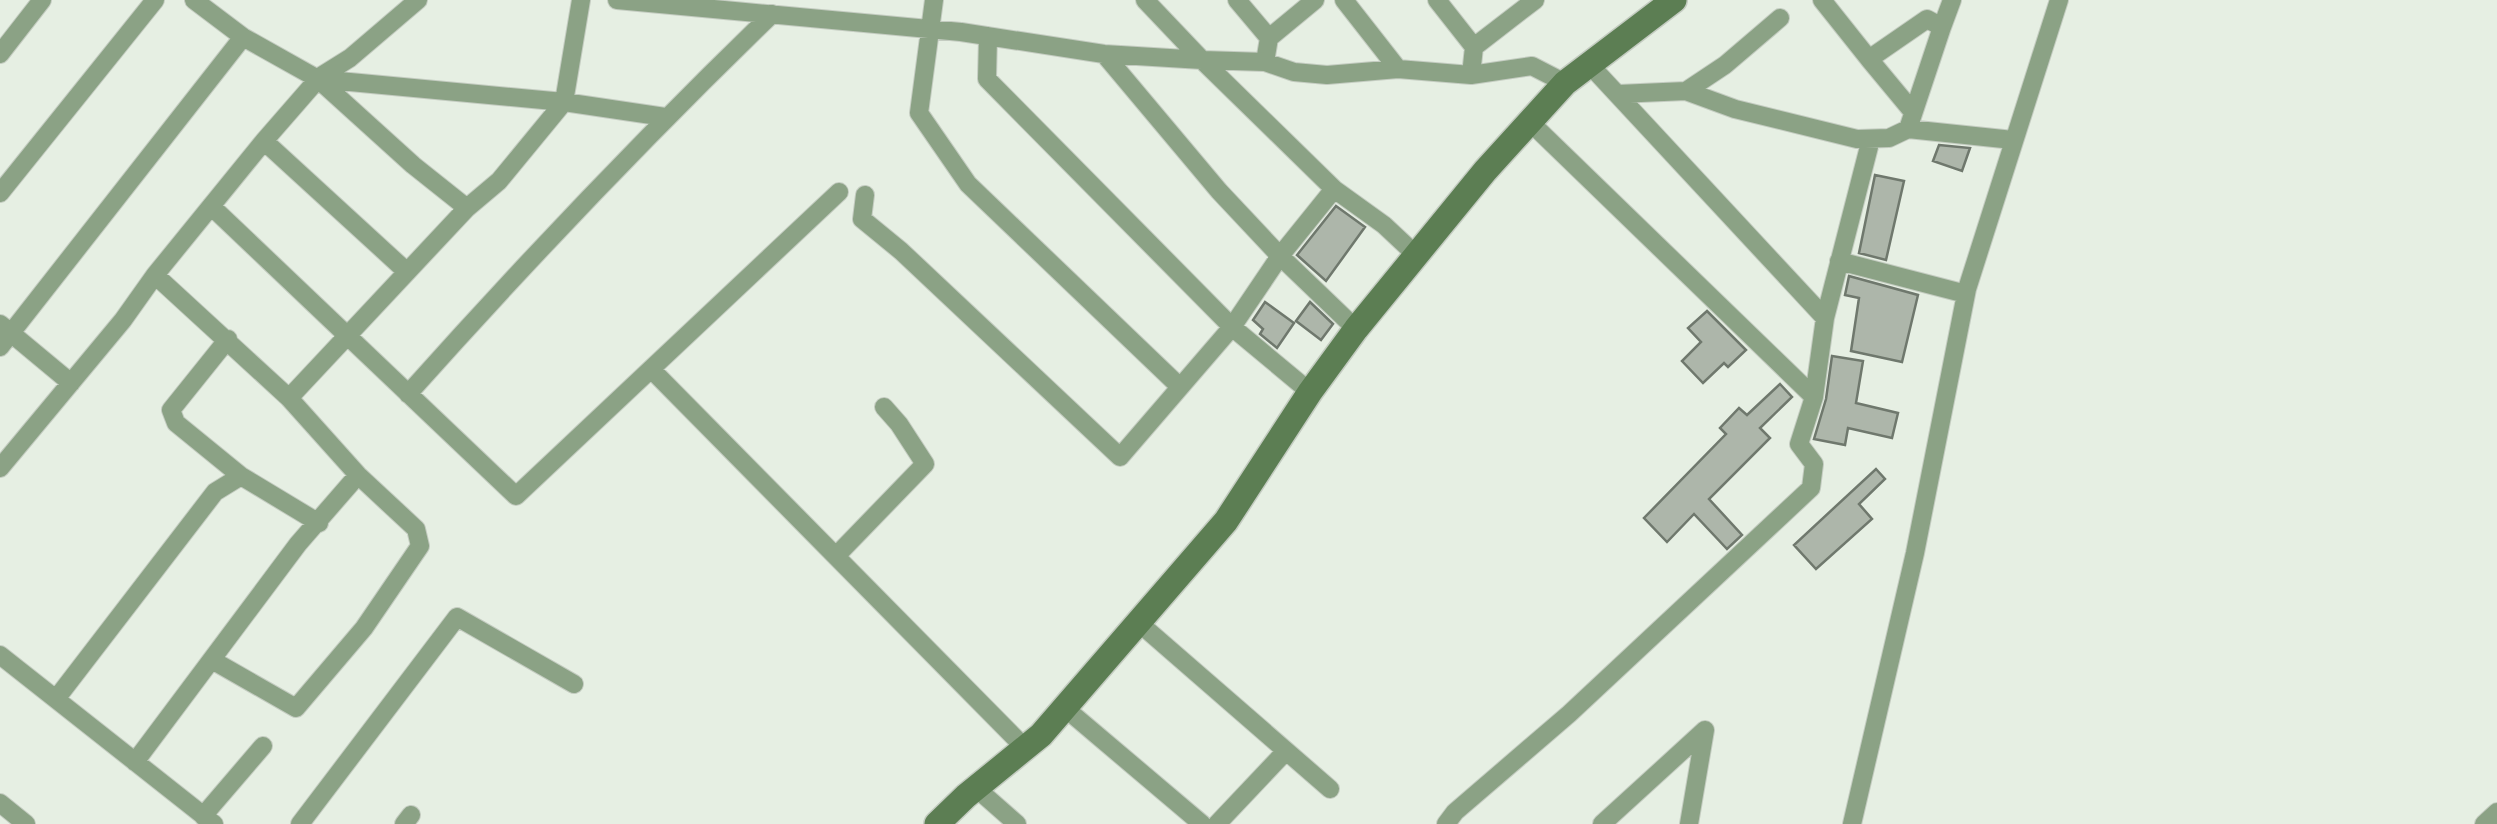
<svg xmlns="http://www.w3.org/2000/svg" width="2497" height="824" viewBox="0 0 2497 824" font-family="Lora,serif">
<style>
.building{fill:#adb6aa;stroke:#6f786d;stroke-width:2.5}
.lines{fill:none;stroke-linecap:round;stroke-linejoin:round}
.street-casing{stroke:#c4ccc1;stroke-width:20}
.secondary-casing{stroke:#c4ccc1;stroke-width:28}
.street{stroke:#8ba285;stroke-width:18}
.secondary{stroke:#5c7e53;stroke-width:25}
</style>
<rect width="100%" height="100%" fill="#e6efe3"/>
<path class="building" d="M1939,145L1970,148L1962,171L1933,161Z
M1875,175L1904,181L1886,260L1859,253Z
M1336,206L1365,227L1326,281L1297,255Z
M1849,276L1918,295L1902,362L1851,351L1859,298L1845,295Z
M1265,302L1294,323L1277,348L1260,334L1263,329L1253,320Z
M1310,302L1333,324L1321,340L1296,321Z
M1707,311L1746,350L1728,367L1724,363L1703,383L1682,361L1701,342L1688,328Z
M1832,356L1863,361L1856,403L1898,413L1892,438L1848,428L1845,445L1814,439L1826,399Z
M1780,384L1792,397L1760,428L1770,438L1709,499L1742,535L1727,549L1694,514L1667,542L1644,518L1726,434L1720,428L1739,408L1747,415Z
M1876,469L1885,479L1859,504L1872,519L1816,569L1794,545Z"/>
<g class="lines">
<g class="street-casing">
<path id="street" d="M617,0L961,32L1104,54L1202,60L1334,189L1384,225L1415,254
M934,0L919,113L968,184L1179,386
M1145,0L1202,60L1265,62L1294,72L1327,75L1398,69L1471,75L1532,66L1565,83
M1237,0L1269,38
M1344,0L1398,69
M1437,0L1474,47L1471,75
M1822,0L1869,59L1927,19L1942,27L1952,0
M988,36L987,79L1232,327L1310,392
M1474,47L1535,0
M0,54L42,0
M1104,54L1219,191L1280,256L1356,329
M1869,59L1913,112
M1265,62L1269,38L1315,0
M318,78L350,58L418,0
M318,79L564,102L665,117
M318,79L413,165L467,208
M1686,91L1725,65L1780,18
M1618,94L1686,91L1735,109L1857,139L1889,138L1908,129L1942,27
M1530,122L1814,397L1825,318L1589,64
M1908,129L2013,140
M264,141L406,271
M0,193L155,0
M865,195L862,219L901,251L1120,457L1232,327L1280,256L1334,189
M211,206L516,496L839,192
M1839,261L1966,294
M155,275L289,398L358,475L416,529L420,546L364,628L296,708L212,660
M1825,318L1871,139
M0,324L71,383
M228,339L171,410L176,423L241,476
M0,347L243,37
M653,371L1025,748
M408,394C525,263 646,136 772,14
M289,398L467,208L499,181L564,102L581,0
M0,468L123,320L155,275L264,141L318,79L243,37L194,0
M836,556L925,464L899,424L884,407
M1138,622L1330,789
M0,655L214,824
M56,699L215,492L241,476L319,523
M1065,708L1202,824
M135,762L298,544L358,475
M976,788L1017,824
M0,803L26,824
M203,816L263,746
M300,824L457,617L574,684
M404,824L411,815
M1217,824L1286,751
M1446,824L1455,812L1569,714L1811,488L1814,464L1799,444L1814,397
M1602,824L1705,730L1689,824
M1852,824L1915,553L1967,289L2059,0
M2484,824L2497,812"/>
</g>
<g class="secondary-casing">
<path id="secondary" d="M937,824L966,796L1041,735L1226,521L1310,392L1356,329L1485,171L1565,83L1674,0"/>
</g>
<use href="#street" class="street"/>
<use href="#secondary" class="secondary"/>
</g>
</svg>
